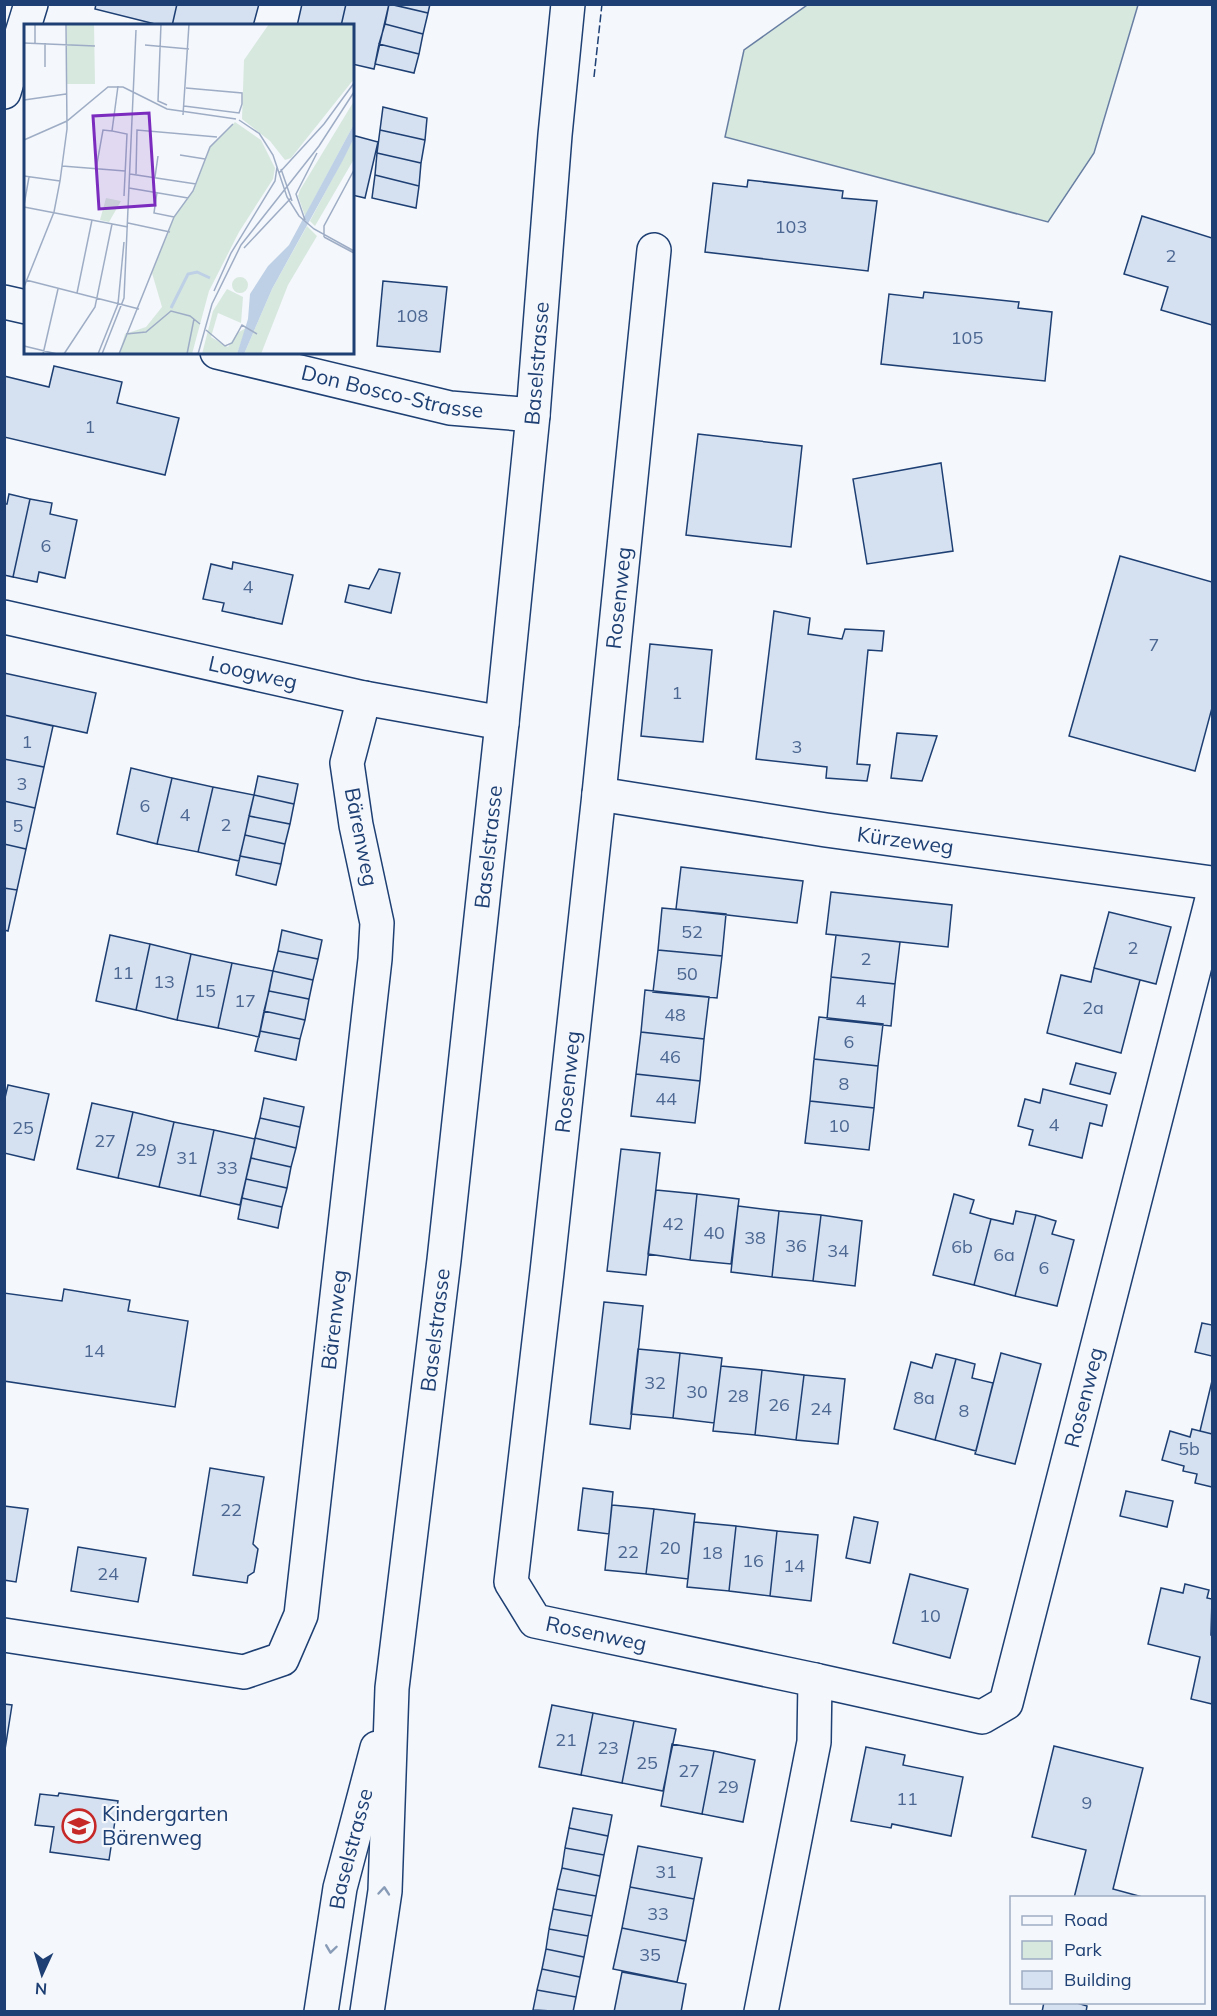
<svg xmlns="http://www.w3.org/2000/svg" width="1217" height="2016" viewBox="0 0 1217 2016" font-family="Mulish,sans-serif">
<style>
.green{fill:#d7e8df;stroke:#687fa3;stroke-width:1.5}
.building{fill:#d5e0f0;stroke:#1d3f73;stroke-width:1.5}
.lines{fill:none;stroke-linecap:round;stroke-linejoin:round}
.minor-casing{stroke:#1d3f73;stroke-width:36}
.primary-casing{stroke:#1d3f73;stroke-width:36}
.minor{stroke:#f4f7fb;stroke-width:33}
.primary{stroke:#f4f7fb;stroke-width:33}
.fence{stroke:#1d3f73;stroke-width:1.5;stroke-dasharray:8 3;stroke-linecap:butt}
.oneway{stroke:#889bb7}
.labels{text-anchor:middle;stroke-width:4.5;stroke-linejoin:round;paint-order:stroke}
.number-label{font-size:18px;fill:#4b6792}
.street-label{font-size:21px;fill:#1d3f73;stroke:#f4f7fb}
.poi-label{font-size:21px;fill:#1d3f73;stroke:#f4f7fb;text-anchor:start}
.inset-river{fill:none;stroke:#bed0e5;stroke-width:3}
.inset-road{fill:none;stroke:#9eadc5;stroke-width:1.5}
.view{fill:#7b2cbf;fill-opacity:0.15;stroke:#7b2cbf;stroke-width:3}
.inset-edge{fill:none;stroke:#1d3f73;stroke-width:3}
</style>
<rect width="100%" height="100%" fill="#f4f7fb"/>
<path class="green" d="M807,5V4L1138,5L1094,153L1048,222L725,137L744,50Z"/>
<path class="building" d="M96,4H177L172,26H163L95,9Z
M177,4H259L253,26H172Z
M302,4H346L341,26H297Z
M346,4H389L374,69L352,64V26H341Z
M389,4L428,13L423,34L385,24Z
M390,4H430L428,13Z
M385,24L423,34L419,54L379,44Z
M379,44L419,54L414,73L375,64Z
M383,107L427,118L425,140L380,130Z
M380,130L425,140L421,163L377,153Z
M352,135L378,142L365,198L352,195Z
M377,153L421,163L419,186L375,175Z
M375,175L419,186L416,208L372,198Z
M748,180L843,191L842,198L877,201L868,271L705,252L713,183L747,187Z
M1142,216L1212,238V325L1161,310L1168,287L1124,274Z
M383,281L447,287L440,352L377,346Z
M924,292L1019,302L1018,308L1052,312L1045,381L881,364L889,294L923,298Z
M54,366L122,382L117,403L179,418L165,475L4,437V376L49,387Z
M698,434L802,446L791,547L686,535Z
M941,463L953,551L867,564L853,479Z
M9,494L30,499L13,577L4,575V504H7Z
M30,499L52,503L50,514L77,520L65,578L39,572L37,582L13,577Z
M1120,556L1212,582V708L1195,771L1069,736Z
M233,562L293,575L282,624L222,611L224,603L203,599L211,564L232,569Z
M379,569L400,573L391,613L345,602L349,585L369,589Z
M774,611L810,618L808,634L842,639L845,629L884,631L882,651L868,650L857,764L870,765L867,781L826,778L827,767L756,759Z
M650,644L712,650L703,742L641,736Z
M4,673L96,693L87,733L4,715Z
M4,715L53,726L44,767L4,759Z
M897,733L937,736L922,781L891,778Z
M4,759L44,767L35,808L4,801Z
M131,768L172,778L157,844L117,834Z
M258,776L298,784L294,804L254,795Z
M172,778L213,787L198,852L157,844Z
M213,787L254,795L239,861L198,852Z
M254,795L294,804L290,824L249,816Z
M4,801L35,808L26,849L4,844Z
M249,816L290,824L285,844L245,835Z
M245,835L285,844L281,864L240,856Z
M4,844L26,849L17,890L4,888Z
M240,856L281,864L276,885L236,875Z
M681,867L803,881L797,923L676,909Z
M4,888L17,890L8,931L4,930Z
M831,892L952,905L948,947L826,934Z
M662,908L726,914L722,956L658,950Z
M1109,912L1171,927L1156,984L1094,968Z
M282,930L322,940L318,959L278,951Z
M110,935L150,944L136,1010L96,1001Z
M836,935L900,942L895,984L831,977Z
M150,944L191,954L177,1020L136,1010Z
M658,950L722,956L717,998L653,992Z
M278,951L318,959L313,980L273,971Z
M191,954L232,963L218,1028L177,1020Z
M232,963L273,971L259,1037L218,1028Z
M1094,968L1140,980L1121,1053L1047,1033L1061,975L1091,982Z
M273,971L313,980L309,999L269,991Z
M831,977L895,984L891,1026L827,1019Z
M645,990L709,997L704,1039L641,1032Z
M269,991L309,999L305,1020L264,1011Z
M264,1011L305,1020L300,1039L260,1031Z
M819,1017L883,1024L878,1066L814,1059Z
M260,1031L300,1039L296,1060L255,1051Z
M641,1032L704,1039L700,1081L636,1074Z
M814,1059L878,1066L874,1108L810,1101Z
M1076,1063L1116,1073L1110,1094L1070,1084Z
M636,1074L700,1081L695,1123L631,1116Z
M8,1085L49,1094L34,1160L4,1153V1102Z
M1043,1089L1107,1105L1102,1126L1090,1123L1082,1158L1029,1145L1033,1130L1018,1126L1025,1099L1040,1103Z
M264,1098L304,1107L300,1127L260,1118Z
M810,1101L874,1108L869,1150L805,1143Z
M92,1103L133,1112L118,1178L77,1169Z
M133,1112L174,1122L159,1187L118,1178Z
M260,1118L300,1127L296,1148L255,1138Z
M174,1122L214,1130L200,1196L159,1187Z
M214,1130L255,1139L240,1205L200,1196Z
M255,1138L296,1148L291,1167L251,1158Z
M621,1149L660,1153L646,1275L607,1271Z
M251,1158L291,1167L287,1188L246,1179Z
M246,1179L287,1188L282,1207L242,1198Z
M656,1190L697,1194L690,1260L648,1254Z
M697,1194L739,1199L731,1264L690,1260Z
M954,1194L974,1200L970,1213L991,1219L974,1285L933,1275Z
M242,1198L282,1207L278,1228L238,1219Z
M738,1206L779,1211L772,1277L731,1272Z
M779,1211L821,1215L813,1281L772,1277Z
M1016,1211L1036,1215L1015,1296L974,1285L991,1219L1013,1224Z
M821,1215L862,1221L855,1286L813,1281Z
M1036,1215L1056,1221L1052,1234L1074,1240L1057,1306L1015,1296Z
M64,1289L130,1300L128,1311L188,1321L175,1407L4,1381V1293L62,1301Z
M604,1302L643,1306L630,1429L590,1424Z
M1202,1323L1212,1325V1360V1356L1195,1352Z
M638,1349L680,1353L673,1418L631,1414Z
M680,1353L722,1358L714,1423L673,1418Z
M1001,1353L1041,1364L1015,1464L975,1454Z
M936,1354L956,1359L935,1440L894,1429L911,1362L932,1368Z
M956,1359L975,1364L972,1378L993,1383L976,1451L935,1440Z
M721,1366L762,1370L755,1435L713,1431Z
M762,1370L804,1375L796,1440L755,1435Z
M804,1375L845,1379L838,1444L796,1440Z
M1212,1381V1434L1200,1431Z
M1192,1429L1212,1434V1487L1195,1483L1197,1474L1183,1471L1184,1466L1162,1460L1170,1431L1190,1437Z
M210,1468L264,1477L253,1544L258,1549L254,1572L248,1576L247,1583L193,1575Z
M583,1488L613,1492L609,1534L578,1530Z
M1126,1491L1173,1501L1167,1527L1120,1516Z
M612,1505L654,1509L646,1574L605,1570Z
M4,1506L28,1509L16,1582L4,1580Z
M654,1509L695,1514L688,1579L646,1574Z
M854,1517L878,1522L870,1563L846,1558Z
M694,1522L736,1526L729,1591L687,1587Z
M736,1526L777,1531L770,1596L729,1591Z
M777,1531L818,1535L811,1601L770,1596Z
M78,1547L146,1558L138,1602L71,1591Z
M910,1574L968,1589L950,1658L893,1643Z
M1185,1584L1209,1590L1207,1598L1212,1599L1211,1635H1212V1704L1191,1699L1200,1657L1148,1644L1161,1588L1183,1593Z
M4,1704L12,1705L4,1756Z
M552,1705L593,1713L581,1775L539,1767Z
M593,1713L634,1721L622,1783L581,1775Z
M634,1721L676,1729L663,1791L622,1783Z
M672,1744L714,1751L702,1814L661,1806Z
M1054,1746L1143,1768L1113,1889L1146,1898H1074L1086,1850L1032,1837Z
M866,1747L905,1755L903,1765L963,1777L951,1836L892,1824L891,1828L851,1821Z
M714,1751L755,1760L743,1822L702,1814Z
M59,1793L118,1801L109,1860L50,1852L54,1827L35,1825L40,1794L58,1796Z
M573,1808L612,1815L608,1836L569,1828Z
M569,1828L608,1836L604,1855L565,1848Z
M638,1846L702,1858L694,1899L630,1887Z
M565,1848L604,1855L600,1876L562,1868Z
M562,1868L600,1876L596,1896L557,1889Z
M630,1887L694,1899L686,1941L622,1928Z
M557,1889L596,1896L592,1916L553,1909Z
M553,1909L592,1916L588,1936L549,1929Z
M622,1928L686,1941L677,1982L613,1969Z
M549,1929L588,1936L584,1957L546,1949Z
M546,1949L584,1957L580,1977L542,1969Z
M542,1969L580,1977L576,1997L537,1990Z
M622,1972L686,1984L681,2012H614Z
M537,1990L576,1997L573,2012L533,2010Z
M1044,2002H1074L1087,2006L1086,2012H1042Z"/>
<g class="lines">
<g class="minor-casing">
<g id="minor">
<path d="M4,92L31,4"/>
<path id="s1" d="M654,250L599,794L547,1272L511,1582L535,1621L815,1680L814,1742L761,2012"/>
<path d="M4,302L26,307"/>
<path id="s2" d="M217,352L450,408L533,415"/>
<path id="s3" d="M4,617L364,698L502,723"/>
<path id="s4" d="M599,794L826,830L1212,883"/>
<path id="s5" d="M4,1635L244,1672L282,1659L301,1615L375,959L377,923L356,825L347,763L364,698"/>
<path id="s6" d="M815,1680L982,1717L1006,1703L1212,899"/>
</g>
</g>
<g class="primary-casing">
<g id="primary">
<path id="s7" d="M321,2012L340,1888L377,1748"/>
<path id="s8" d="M367,2012L385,1891L392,1688L444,1260L502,723L533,415L555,135L568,4"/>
</g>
</g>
<use href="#minor" class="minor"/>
<use href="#primary" class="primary"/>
<path class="fence" d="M594,77L602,4"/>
</g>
<defs><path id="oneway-chevron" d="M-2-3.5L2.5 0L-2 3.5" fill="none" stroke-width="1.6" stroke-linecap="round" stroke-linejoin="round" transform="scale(1.5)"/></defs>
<g class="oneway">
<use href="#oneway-chevron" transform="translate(384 1891) rotate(-85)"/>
<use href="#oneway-chevron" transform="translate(331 1949) rotate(98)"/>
</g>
<defs>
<g id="school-ring" transform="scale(1.725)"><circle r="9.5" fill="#f4f7fb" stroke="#c62828" stroke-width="1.5"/><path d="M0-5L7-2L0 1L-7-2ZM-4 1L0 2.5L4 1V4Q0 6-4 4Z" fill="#c62828"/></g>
</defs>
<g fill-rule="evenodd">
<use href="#school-ring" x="79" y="1826"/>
</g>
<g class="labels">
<g class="number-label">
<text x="791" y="233">103</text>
<text x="1171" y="262">2</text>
<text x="412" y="322">108</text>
<text x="967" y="344">105</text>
<text x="90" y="433">1</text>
<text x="46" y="552">6</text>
<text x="248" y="593">4</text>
<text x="1154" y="651">7</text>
<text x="677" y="699">1</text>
<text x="27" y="748">1</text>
<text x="797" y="753">3</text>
<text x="22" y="790">3</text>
<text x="145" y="812">6</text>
<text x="185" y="821">4</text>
<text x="226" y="831">2</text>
<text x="18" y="832">5</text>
<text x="692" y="938">52</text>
<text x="1133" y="954">2</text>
<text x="866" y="965">2</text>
<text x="123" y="979">11</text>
<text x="687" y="980">50</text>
<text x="164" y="988">13</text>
<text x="205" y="997">15</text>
<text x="245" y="1007">17</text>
<text x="861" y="1007">4</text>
<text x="1093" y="1014">2a</text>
<text x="675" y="1021">48</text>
<text x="849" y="1048">6</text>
<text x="670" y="1063">46</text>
<text x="844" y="1090">8</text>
<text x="666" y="1105">44</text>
<text x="1054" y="1131">4</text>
<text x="839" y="1132">10</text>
<text x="23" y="1134">25</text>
<text x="105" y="1147">27</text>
<text x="146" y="1156">29</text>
<text x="187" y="1164">31</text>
<text x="227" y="1174">33</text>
<text x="673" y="1230">42</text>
<text x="714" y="1239">40</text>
<text x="755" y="1244">38</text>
<text x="796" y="1252">36</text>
<text x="962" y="1253">6b</text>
<text x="838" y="1257">34</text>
<text x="1004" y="1261">6a</text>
<text x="1044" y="1274">6</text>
<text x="94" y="1357">14</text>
<text x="655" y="1389">32</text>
<text x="697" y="1398">30</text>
<text x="738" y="1402">28</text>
<text x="924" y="1404">8a</text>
<text x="779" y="1411">26</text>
<text x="821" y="1415">24</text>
<text x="964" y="1417">8</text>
<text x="1189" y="1455">5b</text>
<text x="231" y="1516">22</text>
<text x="670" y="1554">20</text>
<text x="628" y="1558">22</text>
<text x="712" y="1559">18</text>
<text x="753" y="1567">16</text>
<text x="794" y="1572">14</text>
<text x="108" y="1580">24</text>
<text x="930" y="1622">10</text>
<text x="566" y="1746">21</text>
<text x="608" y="1754">23</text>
<text x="647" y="1769">25</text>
<text x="689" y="1777">27</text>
<text x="728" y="1793">29</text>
<text x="907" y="1805">11</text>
<text x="1087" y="1809">9</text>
<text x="666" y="1878">31</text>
<text x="658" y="1920">33</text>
<text x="650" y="1961">35</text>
</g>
<g class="street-label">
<text dy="7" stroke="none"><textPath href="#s8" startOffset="1658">Baselstrasse</textPath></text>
<text dy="7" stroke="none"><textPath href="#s2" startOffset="180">Don Bosco-Strasse</textPath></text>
<text transform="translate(619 598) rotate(-84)" y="7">Rosenweg</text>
<text dy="7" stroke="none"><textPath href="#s3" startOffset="255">Loogweg</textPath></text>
<text transform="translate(361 837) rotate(79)" y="7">Bärenweg</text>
<text dy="7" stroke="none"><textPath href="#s4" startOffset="310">Kürzeweg</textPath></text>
<text dy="7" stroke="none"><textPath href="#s8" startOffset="1172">Baselstrasse</textPath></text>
<text transform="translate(568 1082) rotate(-84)" y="7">Rosenweg</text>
<text dy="7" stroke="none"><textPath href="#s5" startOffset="628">Bärenweg</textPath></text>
<text dy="7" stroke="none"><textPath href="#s8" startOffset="686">Baselstrasse</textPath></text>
<text dy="7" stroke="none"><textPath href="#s6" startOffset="514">Rosenweg</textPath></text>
<text dy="7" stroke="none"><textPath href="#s1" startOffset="1448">Rosenweg</textPath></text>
<text dy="7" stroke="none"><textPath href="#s7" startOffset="166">Baselstrasse</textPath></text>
</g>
<g class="poi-label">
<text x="102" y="1821">Kindergarten<tspan x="102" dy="24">Bärenweg</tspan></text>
</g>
</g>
<g transform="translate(24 24)">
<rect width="330" height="330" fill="#f4f7fb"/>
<path d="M43,0H70L71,60H43ZM245,0H330V55L267,134L261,136L246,117L218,95L220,36ZM330,77V100L281,192L274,172L276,166ZM211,98L237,116L251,144L249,155L215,208L185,267L168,330H95L101,310L122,303L138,283L128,249L131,241L150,193L169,167L186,123ZM330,114V135L291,202L286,197ZM82,174L97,177L85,198L76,196ZM283,202L293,212L264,261L237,330H220L248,265ZM208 261a8 8 0 1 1 16 0a8 8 0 1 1-16 0ZM203,265L219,273L217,299L194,289L187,313L204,323L213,309L222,304L213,330H178L189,287Z" fill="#d7e8df"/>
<path d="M330,100V114L319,136L248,265L220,330H213L224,295L226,270L244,242L265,221Z" fill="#bed0e5"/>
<path class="inset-river" d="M147,284L164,250L173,248L186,254"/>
<path class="inset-road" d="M11,0V19M137,0L134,77L143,81M0,19L71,22M21,19V43M121,21L165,25M94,62L88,107L103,110L100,172M109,68L143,85L212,95M0,76L42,70M160,82L215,89L218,80V69L162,64M159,91L165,0M215,96L236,110M235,109L249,131L263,173L275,192L290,205L330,227M0,116L43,97L84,63H99L109,68M156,131L181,135M38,142L101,147M72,145L79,106L88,107M257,145L268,177M255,149L300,100L330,59M106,150L172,160M112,150L113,106L193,113M0,152L36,157M131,153L134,132M105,164L164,174M133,168L130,189L150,193M0,181L5,153M0,183L104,203M281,196L272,170L293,129M104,199L146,208M300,213V202L330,146M300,213L330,229M220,224L267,174M2,256L115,285M0,263L30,188L36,157L43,105L42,0M190,267L207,229L251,157L253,143M53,269L68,196M182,306L201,322L208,319L218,301L233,310M102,310L122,308L147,287L166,292L176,300M0,322L33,330M19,330L34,265M40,330L71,283L88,200M74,330L94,280L100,218M78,330L100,274L112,6M95,330L150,193L169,167L186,123L209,100M163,330L170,295M174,330L188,280L217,221L295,122L330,68"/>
<path class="view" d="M125,89L131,181L75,185L69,92Z"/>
<rect width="330" height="330" class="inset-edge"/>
</g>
<rect width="1217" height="2016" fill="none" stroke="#1d3f73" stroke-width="12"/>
<rect x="1010" y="1896" width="195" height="108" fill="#f4f7fb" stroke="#9eadc5" stroke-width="1.5"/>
<rect x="1022" y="1916" width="30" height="9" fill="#f4f7fb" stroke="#9eadc5" stroke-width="1.5"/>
<text x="1064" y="1926" font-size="18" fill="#1d3f73">Road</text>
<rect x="1022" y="1941" width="30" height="18" fill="#d7e8df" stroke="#9eadc5" stroke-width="1.5"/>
<text x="1064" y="1956" font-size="18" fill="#1d3f73">Park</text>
<rect x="1022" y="1971" width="30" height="18" fill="#d5e0f0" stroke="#9eadc5" stroke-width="1.5"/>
<text x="1064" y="1986" font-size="18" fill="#1d3f73">Building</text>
<g transform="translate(42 1974) rotate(184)" stroke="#f4f7fb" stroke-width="4.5" paint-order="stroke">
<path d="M0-4.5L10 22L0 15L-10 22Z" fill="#1d3f73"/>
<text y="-9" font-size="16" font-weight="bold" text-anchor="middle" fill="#1d3f73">N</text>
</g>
</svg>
